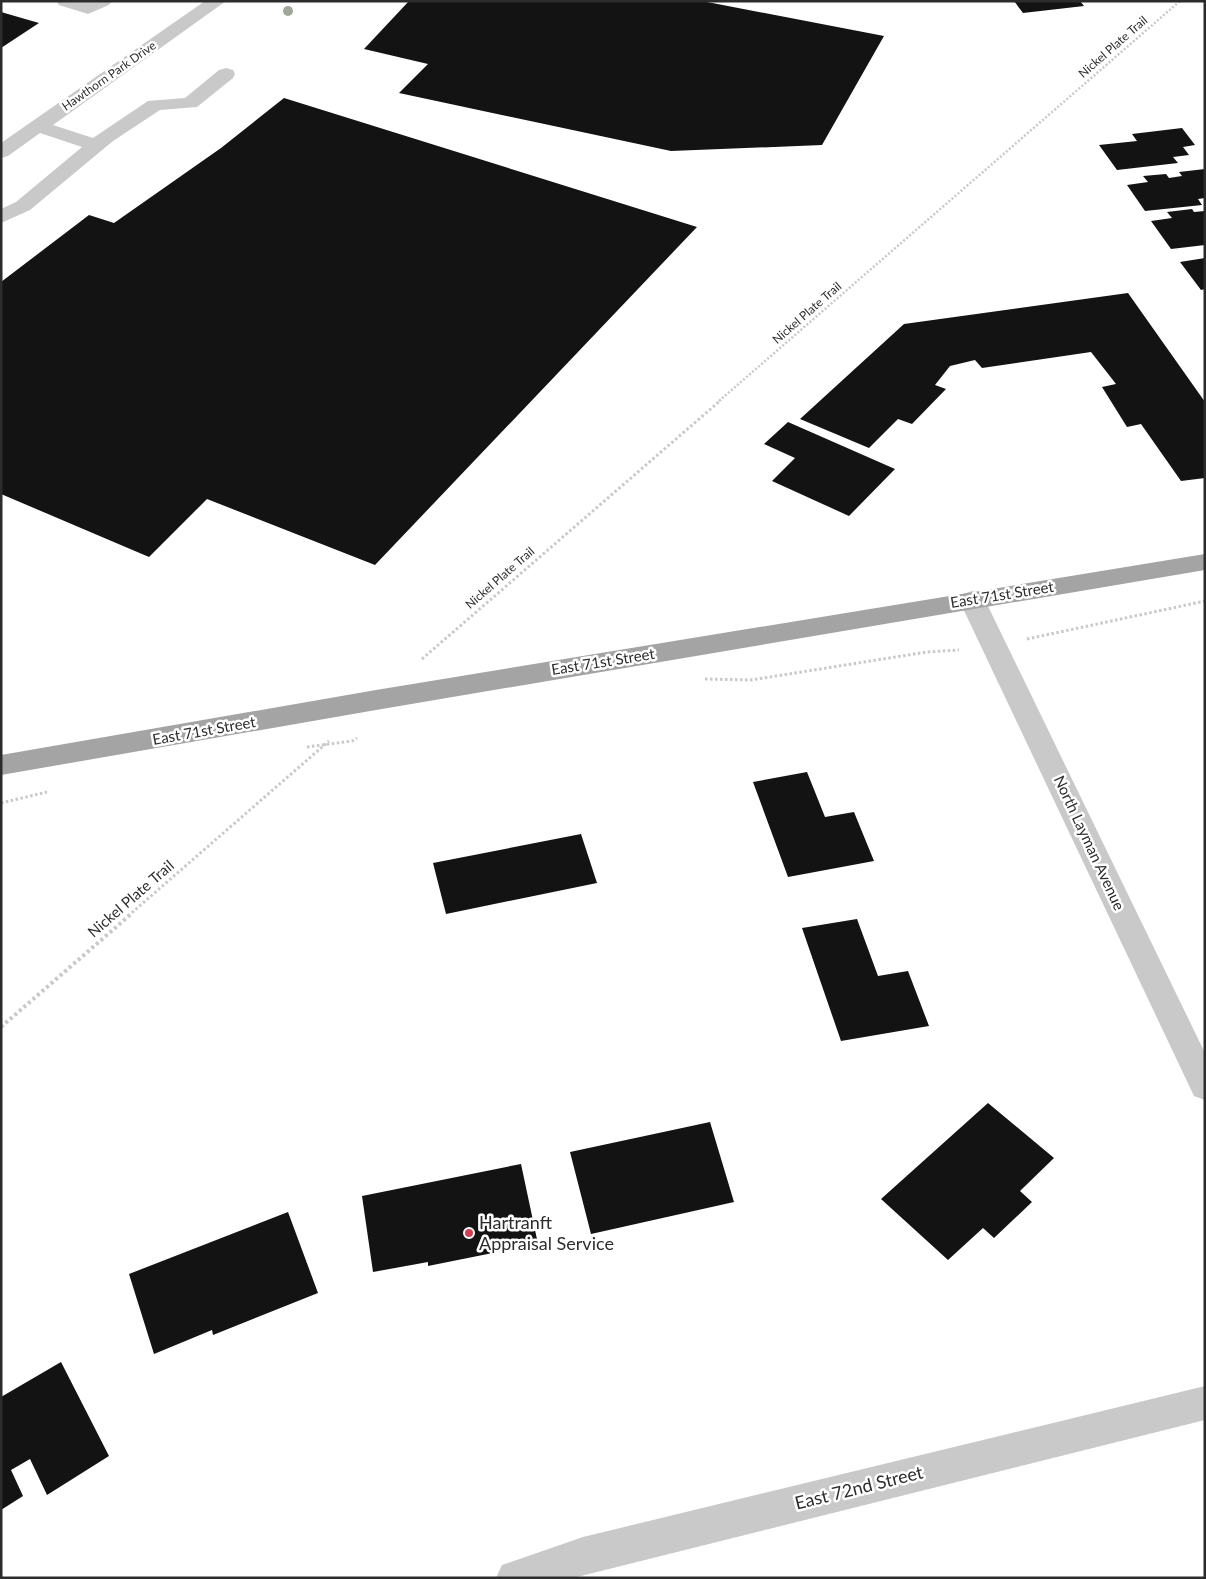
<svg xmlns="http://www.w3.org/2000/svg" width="1206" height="1579" viewBox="0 0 1206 1579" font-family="Lato,sans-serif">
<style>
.building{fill:#131313}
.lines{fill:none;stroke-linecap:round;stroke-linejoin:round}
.path-far2{stroke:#c9c9c9;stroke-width:2.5;stroke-dasharray:2 2;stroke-linecap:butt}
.path-far1{stroke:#c9c9c9;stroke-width:3;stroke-dasharray:2.5 2.5;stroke-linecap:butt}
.path{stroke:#c9c9c9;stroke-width:4;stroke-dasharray:3 3;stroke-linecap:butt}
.minor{fill:#c9c9c9;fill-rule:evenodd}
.major{fill:#a4a4a4;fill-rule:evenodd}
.tree{fill:#a0a995}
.poi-dot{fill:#d33d53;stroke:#fff;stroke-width:2}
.labels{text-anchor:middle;stroke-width:5;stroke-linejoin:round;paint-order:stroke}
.far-street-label{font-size:12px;fill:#2c2c2c;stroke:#fff}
.street-label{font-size:15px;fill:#2c2c2c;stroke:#fff}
.near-poi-label{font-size:18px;fill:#2c2c2c;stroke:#fff;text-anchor:start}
.near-street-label{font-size:18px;fill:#2c2c2c;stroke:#fff}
</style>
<rect width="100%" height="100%" fill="#fff"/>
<path class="building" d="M409,1H702L884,36L822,145L671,151L399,93L428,64L364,49Z
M1014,1H1080L1084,6L1023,13Z
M1,12L39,23L1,48Z
M284,98L697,227L375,565L207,499L149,557L1,494V282L89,215L114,223L221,148Z
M1182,128L1195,145L1183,147L1189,155L1173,157L1178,163L1117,170L1099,145L1137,141L1132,134Z
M1205,169V198L1198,199L1202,205L1145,211L1127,185L1148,182L1143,176L1166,174L1169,178L1182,176L1179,172Z
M1192,209L1194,212L1205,211V245L1171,249L1151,221L1172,218L1167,212Z
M1205,258V289L1201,290L1180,262Z
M1128,293L1205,402V478L1181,481L1141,424L1127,427L1102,387L1116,384L1091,352L982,368L975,360L950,366L935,385L946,389L912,424L898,419L869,448L800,419L904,324Z
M788,422L895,469L849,516L772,481L795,458L764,444Z
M807,772L825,817L854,812L874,861L788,877L753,782Z
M581,834L597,883L446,914L433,863Z
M857,919L878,976L908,971L929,1026L841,1041L802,928Z
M988,1103L1054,1158L1020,1191L1032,1202L994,1238L983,1228L948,1260L881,1199Z
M710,1122L734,1202L591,1234L570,1152Z
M521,1164L538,1244L428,1266V1262L373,1272L362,1196Z
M288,1212L318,1293L213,1335L212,1330L154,1354L129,1274Z
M61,1362L109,1456L47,1495L30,1459L11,1470L23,1496L1,1510V1397Z"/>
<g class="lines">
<path class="path-far2" d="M719,401L1180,1"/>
<path class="path-far1" d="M1027,639L1205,601
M422,659L721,400
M705,679L751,680L927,652L959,650
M307,747L352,741L357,738
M1,803L47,792
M128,916L329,741"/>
<path class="path" d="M1,1027L130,915"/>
<path class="minor" d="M56,1H112L109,5L88,14L59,5Z
M205,1H226L53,125L93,138L148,101L185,98L219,70L226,68L233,70L235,74L233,78L197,107L160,110L113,141L30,210L1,223V209L16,202L82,147L40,133L8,156L1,158V143Z
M972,591L981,594L985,600L1205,1053V1100L1194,1096L959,600L963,594Z
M1205,1386V1420L573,1578H496L502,1565L583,1537Z"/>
<path class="major" d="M1205,554V570L376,710L1,775V755L376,690Z"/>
</g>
<circle class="tree" cx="288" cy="11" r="5"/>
<circle class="poi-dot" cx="469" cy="1233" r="5"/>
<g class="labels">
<g class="far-street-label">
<text transform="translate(1113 47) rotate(-41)" y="4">Nickel Plate Trail</text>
<text transform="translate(109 76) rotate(-35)" y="4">Hawthorn Park Drive</text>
<text transform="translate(807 313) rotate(-41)" y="4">Nickel Plate Trail</text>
<text transform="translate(500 578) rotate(-41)" y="4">Nickel Plate Trail</text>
</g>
<g class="street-label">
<text transform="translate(1002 595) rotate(-9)" y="5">East 71st Street</text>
<text transform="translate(603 662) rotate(-9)" y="5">East 71st Street</text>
<text transform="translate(204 731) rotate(-10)" y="5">East 71st Street</text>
<text transform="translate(1089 843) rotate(65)" y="5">North Layman Avenue</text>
<text transform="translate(131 899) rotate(-41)" y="5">Nickel Plate Trail</text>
</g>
<g class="near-poi-label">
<text x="479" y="1229">Hartranft<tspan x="479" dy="21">Appraisal Service</tspan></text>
</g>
<g class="near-street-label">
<text transform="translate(859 1488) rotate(-14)" y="6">East 72nd Street</text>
</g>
</g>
<rect width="1206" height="1579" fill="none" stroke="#2c2c2c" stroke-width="5"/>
</svg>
